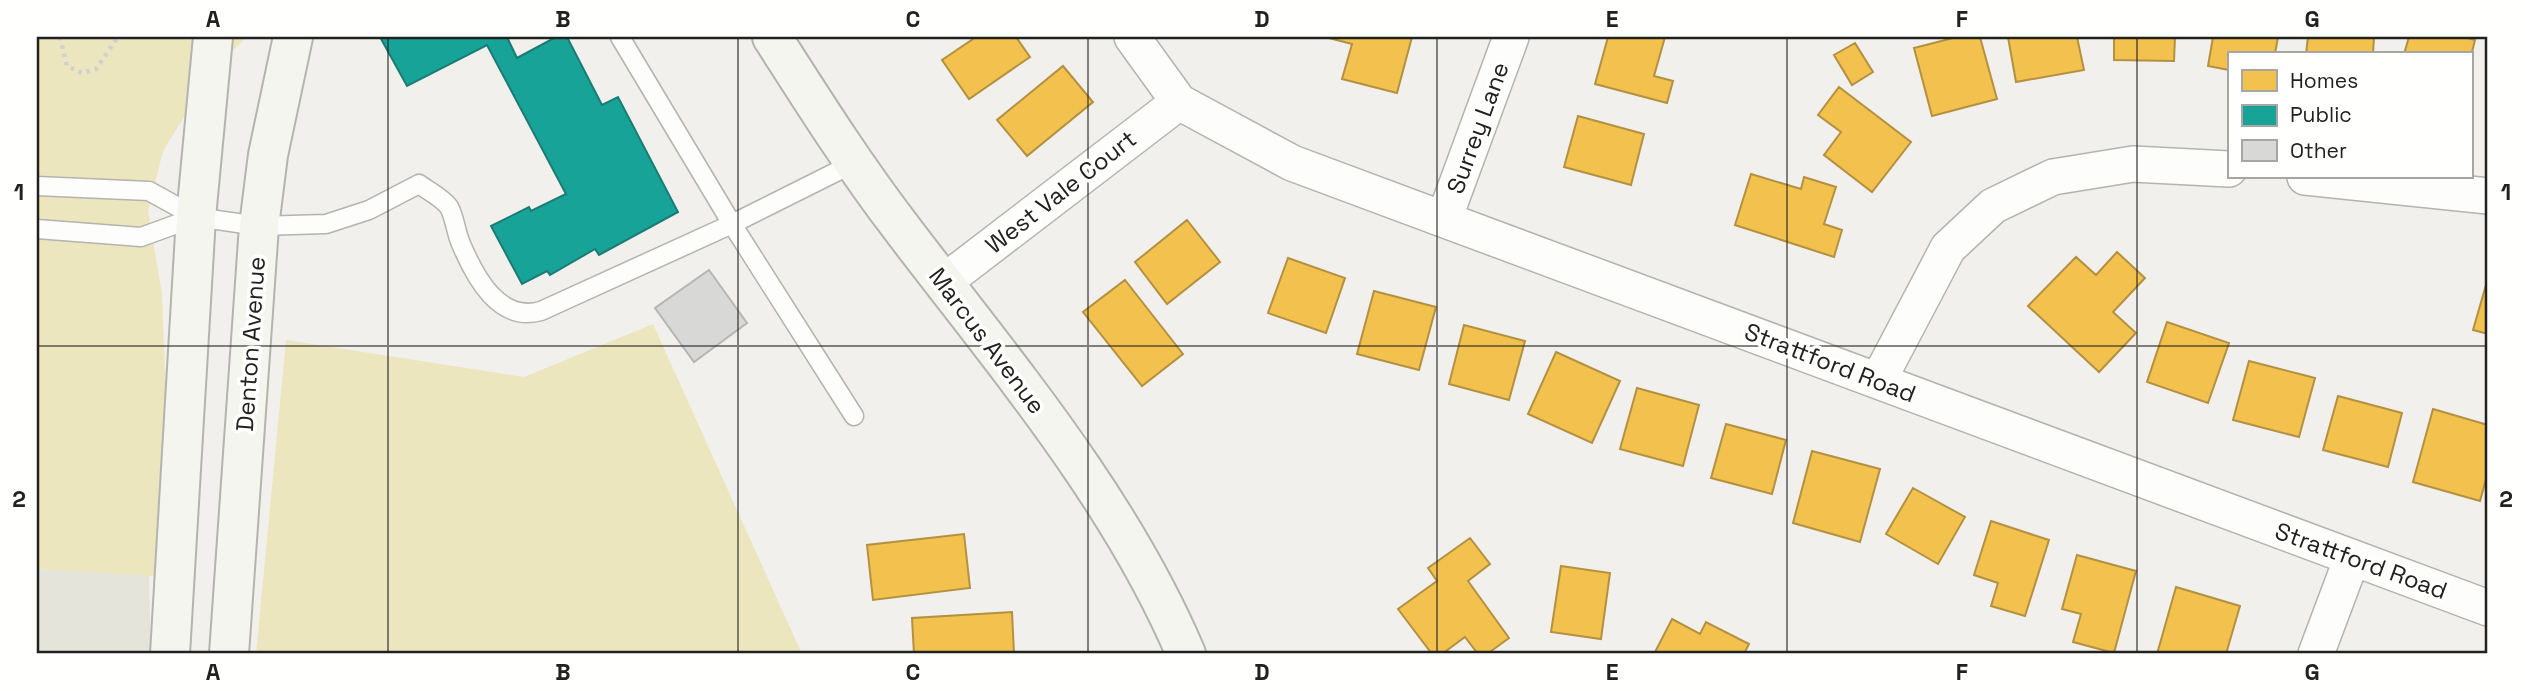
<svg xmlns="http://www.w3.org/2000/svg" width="2525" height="691" viewBox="0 0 2525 691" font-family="'Space Grotesk',sans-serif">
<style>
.built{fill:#e5e4da}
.green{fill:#ece6bf}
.homes{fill:#f2c14e;stroke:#b39140;stroke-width:2}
.public{fill:#17a398;stroke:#1a7c74;stroke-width:2}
.building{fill:#d8d9d7;stroke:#b6b6b5;stroke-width:2}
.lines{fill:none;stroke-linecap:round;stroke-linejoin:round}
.lane-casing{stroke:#b3b3b0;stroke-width:21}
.street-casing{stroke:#b3b3b0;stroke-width:38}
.secondary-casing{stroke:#b3b3b0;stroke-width:42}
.path{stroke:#d0d0cf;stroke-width:4.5;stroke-dasharray:3.5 5;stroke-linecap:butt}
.lane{stroke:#fdfdfc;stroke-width:18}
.street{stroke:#fdfdfc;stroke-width:35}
.secondary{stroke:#f5f5f0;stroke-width:38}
.grid{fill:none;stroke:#21211f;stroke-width:2;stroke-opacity:0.55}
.labels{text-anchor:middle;stroke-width:7;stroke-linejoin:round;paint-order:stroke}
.street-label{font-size:24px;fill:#21211f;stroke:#fffffe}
.neatline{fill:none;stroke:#21211f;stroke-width:2.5}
.grid-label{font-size:23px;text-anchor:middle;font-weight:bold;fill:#21211f}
</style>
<rect width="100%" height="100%" fill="#f1f0ec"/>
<path class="built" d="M37,569L149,575L151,654H37Z"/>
<path class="green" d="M37,37H246L208,78L163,151L148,211L162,294L173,577L37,569Z
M653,324L802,654H256L286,340L524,377Z"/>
<path class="homes" d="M976,37H1016L1030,57L969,99L942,60Z
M1325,37H1412L1397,93L1342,79L1352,44Z
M1608,37H1665L1654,76L1673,81L1667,103L1595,84Z
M1957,37H1980L1997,99L1932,116L1914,48Z
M2008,37H2077L2084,70L2016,82Z
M2114,37H2175L2174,61L2114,60Z
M2213,37H2278L2275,54H2229V70L2208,66Z
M2308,37H2374L2373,54H2306Z
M2409,37H2463L2475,40L2471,56L2404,54Z
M1855,43L1873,72L1852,85L1834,55Z
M1063,66L1093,102L1027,156L997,120Z
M1839,87L1911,142L1872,192L1824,155L1841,132L1818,115Z
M1578,116L1644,134L1631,185L1564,167Z
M1751,174L1801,189L1804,177L1836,187L1824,224L1842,230L1834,257L1735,225Z
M1187,220L1220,262L1167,304L1135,262Z
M2117,252L2145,278L2113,312L2136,333L2099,372L2028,306L2076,257L2096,275Z
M1288,258L1345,278L1326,333L1268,313Z
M2488,278V334L2473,330Z
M1125,280L1183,354L1142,386L1083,312Z
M1374,291L1436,307L1419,370L1357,354Z
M2167,322L2229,343L2208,403L2147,382Z
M1464,325L1525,341L1509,400L1449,384Z
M1556,352L1620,381L1592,443L1528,414Z
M2249,361L2315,378L2299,437L2233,420Z
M1637,388L1699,405L1683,466L1620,449Z
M2338,396L2402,413L2388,467L2323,450Z
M2433,409L2488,425V472L2480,501L2413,482Z
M1726,424L1786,440L1772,494L1711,478Z
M1812,451L1880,469L1860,542L1793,523Z
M1913,488L1965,517L1938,564L1886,534Z
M1991,521L2049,540L2025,616L1991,606L1998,583L1974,575Z
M964,534L970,588L873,600L867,545Z
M1470,538L1490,564L1468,581L1509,638L1487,654H1478L1465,637L1442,654H1432L1398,609L1437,581L1428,568Z
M2077,555L2136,571L2114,653L2073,642L2081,614L2062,609Z
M1561,566L1610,573L1601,639L1551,632Z
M2176,587L2240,606L2226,654H2157Z
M1012,612L1014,654H914L912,618Z
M1672,619L1700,634L1706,622L1749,644L1744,654H1654Z"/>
<path class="public" d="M380,37H507L517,58L556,37H567L602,105L618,97L678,212L599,255L595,249L550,275L547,271L522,284L491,226L529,207L531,211L566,194L487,45L407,86Z"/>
<path class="building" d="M709,270L747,323L694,362L655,308Z"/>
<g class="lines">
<g class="lane-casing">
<path id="lane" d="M620,37L732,224L854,416
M37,186L149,191L196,217L259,226L326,224L369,210L419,184C427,190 443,198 449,207C455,218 456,233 461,244C475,277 499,323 541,311L732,224L854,163
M37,229L141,237L196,217"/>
</g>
<g class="street-casing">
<path id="street" d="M1132,37L1179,102L1292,163L2488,608
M2305,177L2488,196
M1444,219L1511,37
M944,282L1179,102
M1878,381L1948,248L1993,206L2053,177L2133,164L2229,169
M2316,654L2352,558"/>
</g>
<g class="secondary-casing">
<path id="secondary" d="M772,37C813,101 854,166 900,226C1003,362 1119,496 1186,654
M170,654L196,217L213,37
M229,654L259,226L268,155L293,37"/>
</g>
<path class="path" d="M60,37L67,66L82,73L96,69L118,37"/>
<use href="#lane" class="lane"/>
<use href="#street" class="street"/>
<use href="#secondary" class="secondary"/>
</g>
<path class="grid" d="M388,37V654M738,37V654M1088,37V654M1437,37V654M1787,37V654M2137,37V654M37,346H2488"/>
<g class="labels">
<g class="street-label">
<text transform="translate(1478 128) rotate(-70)" y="8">Surrey Lane</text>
<text transform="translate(1061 192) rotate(-38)" y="8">West Vale Court</text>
<text transform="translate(987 341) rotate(53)" y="8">Marcus Avenue</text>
<text transform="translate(251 344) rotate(-86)" y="8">Denton Avenue</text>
<text transform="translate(1830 363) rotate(21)" y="8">Strattford Road</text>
<text transform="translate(2361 561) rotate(20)" y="8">Strattford Road</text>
</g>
</g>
<rect width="2525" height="691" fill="none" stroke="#fffffe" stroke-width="77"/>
<rect x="2228" y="52" width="245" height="126" fill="#fffffe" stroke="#a6a6a5" stroke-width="2"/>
<rect x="2242" y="70" width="35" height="21" fill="#f2c14e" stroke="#a6a6a5" stroke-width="2"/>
<text x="2290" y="88" font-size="21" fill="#21211f">Homes</text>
<rect x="2242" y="105" width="35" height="21" fill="#17a398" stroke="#a6a6a5" stroke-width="2"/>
<text x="2290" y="122" font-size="21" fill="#21211f">Public</text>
<rect x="2242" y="140" width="35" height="21" fill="#d8d9d7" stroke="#a6a6a5" stroke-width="2"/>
<text x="2290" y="158" font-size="21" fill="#21211f">Other</text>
<rect x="38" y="38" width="2448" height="614" class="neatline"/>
<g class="grid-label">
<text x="213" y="27">A</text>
<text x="563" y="27">B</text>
<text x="913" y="27">C</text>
<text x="1262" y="27">D</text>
<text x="1612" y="27">E</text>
<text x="1962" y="27">F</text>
<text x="2312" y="27">G</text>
<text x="19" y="200">1</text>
<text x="2506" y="200">1</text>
<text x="19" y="507">2</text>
<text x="2506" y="507">2</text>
<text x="213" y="680">A</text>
<text x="563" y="680">B</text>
<text x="913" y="680">C</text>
<text x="1262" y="680">D</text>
<text x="1612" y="680">E</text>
<text x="1962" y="680">F</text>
<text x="2312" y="680">G</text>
</g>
</svg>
